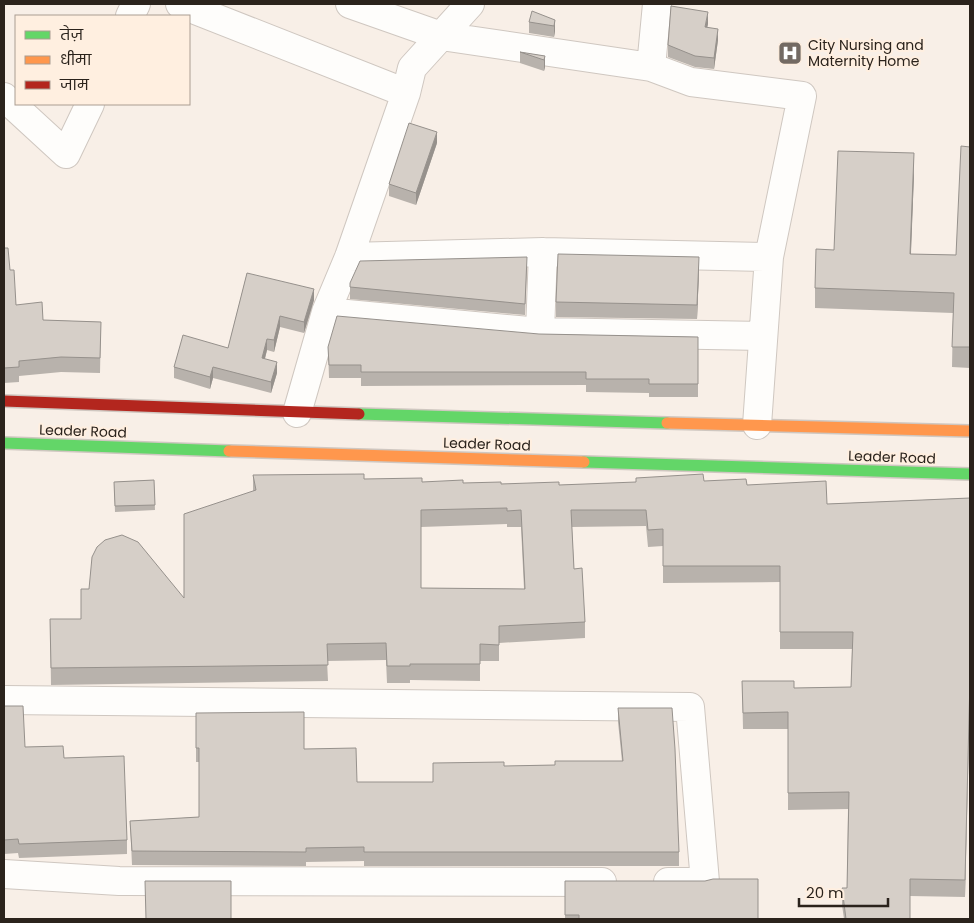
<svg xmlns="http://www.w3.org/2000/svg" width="974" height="923" viewBox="0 0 974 923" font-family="Poppins,'Noto Sans Devanagari',sans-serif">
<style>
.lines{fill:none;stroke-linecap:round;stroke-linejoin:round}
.street-casing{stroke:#cfc7c0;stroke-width:30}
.fast-casing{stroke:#cfc7c0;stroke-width:14}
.slow-casing{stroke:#cfc7c0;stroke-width:14}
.jam-casing{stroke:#cfc7c0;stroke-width:14}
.street{stroke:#fefdfb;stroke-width:28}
.fast{stroke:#63d668;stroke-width:11}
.slow{stroke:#ff974d;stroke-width:11}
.jam{stroke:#b3261e;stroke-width:11}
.wall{fill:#b8b2ac;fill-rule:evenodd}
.shaded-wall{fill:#96918c}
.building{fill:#d6cfc8;stroke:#96918c;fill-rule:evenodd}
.labels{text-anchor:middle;stroke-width:4;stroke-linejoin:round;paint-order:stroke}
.poi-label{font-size:14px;fill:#2b231c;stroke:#ffefe0;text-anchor:start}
.street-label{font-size:14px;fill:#2b231c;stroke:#ffefe0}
</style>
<rect width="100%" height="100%" fill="#f8efe7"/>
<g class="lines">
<g class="street-casing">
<path id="street" d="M180,4L406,93
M350,4L441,36L651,67L691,82L802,96L769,257L757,425
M130,16L136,4
M651,67L657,4
M4,97L66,154L90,104
M349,257L543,252L769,257
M326,312L540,332L763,336
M540,332L543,252
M297,413L326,312L349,257L406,93L412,68L470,4
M4,700L690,707L705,882H668
M4,874L119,881L602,882"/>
</g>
<g class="fast-casing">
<path id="fast" d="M359,414L667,423
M4,443L229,451
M584,462L970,474"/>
</g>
<g class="slow-casing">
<path id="slow" d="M667,423L970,431
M229,451L584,462"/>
</g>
<g class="jam-casing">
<path id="jam" d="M4,401L359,414"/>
</g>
<use href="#street" class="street"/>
<use href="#fast" class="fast"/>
<use href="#slow" class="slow"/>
<use href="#jam" class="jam"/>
</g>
<path class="wall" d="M555,20V31L554,37L529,33V22Z
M708,24L707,27L718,40L714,69L695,67L668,57V45Z
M520,52L545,56V67L544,71L520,63Z
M437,143L416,205L389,196V184Z
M970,147V368L952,367L953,313L815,308V288L834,250L914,174L911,254L956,255Z
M4,248L10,270L16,305L43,320L101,322L100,373L61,372L19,376V382L4,383Z
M527,268L525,315L350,299V283Z
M699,271L697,319L556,317V302Z
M247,273L314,300L304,333L280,327L274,352L267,350L265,359L277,373L271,393L213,378L210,389L174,378V367L228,348Z
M539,334L698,337V397H649V393L586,392V385L361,386V378H329L328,347Z
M253,475L422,482L559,485L704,481L747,485L827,504L970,498L965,897L910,896V919H844L842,905V888H847L848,809L788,810V729H743L742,681L794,688L851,687L852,649H780V582L663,583V546L648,547L646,526L572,527L574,569L585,622V638L499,643V661H480V681L410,680V683H387L386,660L327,661L328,681L51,685L50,619H81L184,598L253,491ZM507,524V527H521L524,589L421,588V527Z
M154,480L155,510L115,512L114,482Z
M4,706L25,747L64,758L127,840V854L19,858L18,853L4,854Z
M618,708L679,852V866H364V861L306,862V866L132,865L130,821L199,817V762H196V713L304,749L357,782H433L504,766L555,765L622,761L618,722Z
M565,881H705L758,919H565Z"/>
<path class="shaded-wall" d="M708,12V24L705,38V27Z
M555,20V31L554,37V26Z
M718,29V40L714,69V58Z
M545,56V67L544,71V60Z
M437,132V143L416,205V193Z
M914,153V174L910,274V254Z
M699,257V271L697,319V305Z
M314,289V300L304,333V322Z
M280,316V327L274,352V340Z
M267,339V350L262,369V358Z
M277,362V373L271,393V382Z
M213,367V378L210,389V377Z
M970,678V695L965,897V880Z"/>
<path class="building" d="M671,6L708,12L705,27L718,29L714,58L695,56L668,45Z
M532,11L555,20L554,26L529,22Z
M520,52L545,56L544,60Z
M409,123L437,132L416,193L389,184Z
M961,146L970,147V347H952L954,293L815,288L816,249L834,250L838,151L914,153L910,254L956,255Z
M4,248H8L10,270H14L16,305L42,302L43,320L101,322L100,358L61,357L19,361V367L4,368Z
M558,254L699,257L697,305L556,302Z
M527,257L525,304L350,287V283L360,261Z
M247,273L314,289L304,322L280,316L274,340L267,339L262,358L277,362L271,382L213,367L210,377L174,367L183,335L228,348Z
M337,316L539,334L698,337V384H649V379H586V372H361V365H329L328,347Z
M364,474V479L422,478V482L463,480V483L501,482V484L559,482V485L636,482V478L703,474L704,481L746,479L747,485L826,481L827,504L970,498V678L965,880L910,879V919H846L842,888H847L849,792L788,793V712L743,713L742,681H794V688L851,687L853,632H780V566H663V529L648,530L646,510H571L574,569L582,568L585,622L499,626V645L480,644V664H410V666H387L386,643L327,644L328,665L51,668L50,619H81V589H89L92,557L97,547L105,540L122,535L138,542L184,598V514L256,490L253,475ZM507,508V511L521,510L525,589L421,588V510Z
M154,480L155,505L115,506L114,482Z
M4,706H23L25,747L63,746L64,758L124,756L127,840L19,844L18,839L4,840Z
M618,708H672L675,749L679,852H364V847L306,848V852L132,851L130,821L199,817V748H196V713L304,712V749L356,748L357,782H433V763L504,762V766L555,765V761H623Z
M713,879H758V919H579V915H565V881H705Z
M145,881H231V919H146Z"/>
<defs>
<g id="hospital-square" transform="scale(1.25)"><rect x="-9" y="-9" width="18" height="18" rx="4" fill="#736a63" stroke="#ffefe0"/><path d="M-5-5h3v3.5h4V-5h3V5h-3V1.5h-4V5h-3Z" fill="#fff"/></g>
</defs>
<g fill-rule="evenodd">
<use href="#hospital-square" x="790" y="53"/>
</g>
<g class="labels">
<g class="poi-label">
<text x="808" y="50">City Nursing and<tspan x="808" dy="16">Maternity Home</tspan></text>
</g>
<g class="street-label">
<text transform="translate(83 431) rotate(2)" y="5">Leader Road</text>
<text transform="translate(487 444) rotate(2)" y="5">Leader Road</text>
<text transform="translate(892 457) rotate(2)" y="5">Leader Road</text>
</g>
</g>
<rect width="974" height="923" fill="none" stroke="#2b231c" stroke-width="10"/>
<rect x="15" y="15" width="175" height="90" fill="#ffefe0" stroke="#aa9d92"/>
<rect x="25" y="31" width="25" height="8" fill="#63d668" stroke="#aa9d92"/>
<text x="60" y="40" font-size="15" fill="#2b231c">तेज़</text>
<rect x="25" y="56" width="25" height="8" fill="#ff974d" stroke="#aa9d92"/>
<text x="60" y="65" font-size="15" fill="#2b231c">धीमा</text>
<rect x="25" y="81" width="25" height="8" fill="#b3261e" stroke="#aa9d92"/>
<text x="60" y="90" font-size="15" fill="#2b231c">जाम</text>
<path d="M799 898v8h89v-8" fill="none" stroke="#2b231c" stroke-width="2.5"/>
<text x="806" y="898" font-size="15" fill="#2b231c" stroke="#ffefe0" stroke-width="4" paint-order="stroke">20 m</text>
</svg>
